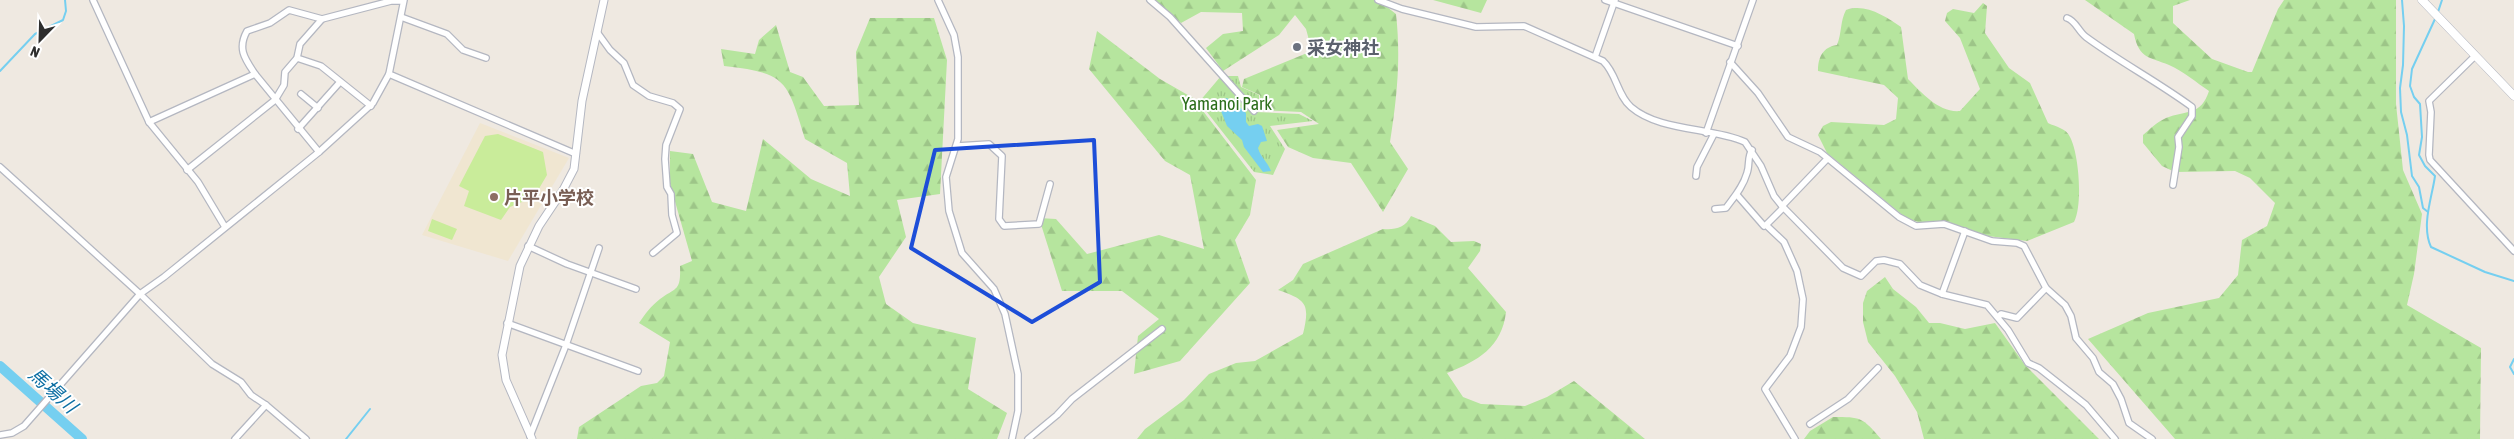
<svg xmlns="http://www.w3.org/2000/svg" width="2514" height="439" viewBox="0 0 2514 439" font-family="'Asap Condensed','Noto Sans JP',sans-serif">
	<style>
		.education { fill: #f0e6d1 }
		.forest { fill: url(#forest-firs) }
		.park { fill: url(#park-tufts) }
		.pitch { fill: #c9ec9a }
		.water { fill: #75cff0 }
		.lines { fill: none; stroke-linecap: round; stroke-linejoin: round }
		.stream { stroke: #75cff0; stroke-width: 2 }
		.river { stroke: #75cff0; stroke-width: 10 }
		.minor-casing { stroke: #b4b7c1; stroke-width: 8 }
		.tertiary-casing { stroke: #b4b7c1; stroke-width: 9 }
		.secondary-casing { stroke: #b4b7c1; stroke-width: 9 }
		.minor { stroke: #fff; stroke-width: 5.5 }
		.tertiary { stroke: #fff; stroke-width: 7 }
		.secondary { stroke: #fff; stroke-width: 8 }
		.marked { fill: none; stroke: #1d4ed8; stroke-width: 4; stroke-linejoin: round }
		.worship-dot { fill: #6b7280; stroke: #fff; stroke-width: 2 }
		.education-dot { fill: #8d6e63; stroke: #fff; stroke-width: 2 }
		.labels { text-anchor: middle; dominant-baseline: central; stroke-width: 4; stroke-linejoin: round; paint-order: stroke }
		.worship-label { font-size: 18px; font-weight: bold; fill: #5b616d; stroke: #fff; text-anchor: start }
		.park-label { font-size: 18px; fill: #2c6e1b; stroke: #fff }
		.education-label { font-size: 18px; font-weight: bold; fill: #785e54; stroke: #fff; text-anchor: start }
		.water-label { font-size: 19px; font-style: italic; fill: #0d6fa3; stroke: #fff }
	</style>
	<defs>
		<pattern id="forest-firs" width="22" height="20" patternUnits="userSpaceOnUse" patternTransform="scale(1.25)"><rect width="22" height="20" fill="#b6e59e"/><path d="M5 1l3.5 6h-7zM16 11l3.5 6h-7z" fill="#9dc588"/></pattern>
		<pattern id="park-tufts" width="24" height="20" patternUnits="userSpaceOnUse" patternTransform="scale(1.25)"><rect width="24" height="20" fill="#b6e59e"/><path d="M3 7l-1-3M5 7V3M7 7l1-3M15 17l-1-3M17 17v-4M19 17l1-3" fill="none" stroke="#9dc588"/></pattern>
	</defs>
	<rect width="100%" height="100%" fill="#efe9e1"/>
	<!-- education -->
	<polygon class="education" points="480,123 569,158 508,261 422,235"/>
	<!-- forest -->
	<g class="forest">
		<path d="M1154,0H1378L1396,14C1401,59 1397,97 1390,142L1408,169L1383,212L1351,163L1313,158L1288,147L1277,130L1319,124L1301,112L1257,110L1251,103H1260V95L1242,87L1244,79L1312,51L1306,29L1295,15L1279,35L1223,71L1206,48L1223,34L1243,31L1242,13L1201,12L1181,23Z"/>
		<polygon points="1433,0 1487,0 1481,13"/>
		<path d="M2085,0H2190L2173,6V23L2212,59L2248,72H2252L2278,9L2284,0H2396V104L2403,170L2422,214L2414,274L2407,305L2481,348L2480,439H2175L2088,339L2148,313L2219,298L2238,275L2242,240L2267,226L2275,203L2250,178L2235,171L2175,172L2162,166L2143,143V135C2150,129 2157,122 2166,118C2186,110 2201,116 2209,91C2197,83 2183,71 2169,65C2150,57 2139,59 2134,34Z"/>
		<path d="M1983,3L1987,6L1985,33L2009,68L2030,83L2048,123C2056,127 2066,128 2070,137C2079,154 2083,205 2074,222L2027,241L1988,236L1943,222H1918L1906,218L1827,153L1818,135L1823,126L1831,122L1884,125L1896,119L1898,98L1884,85L1818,71C1818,57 1823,47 1837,45C1842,33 1840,21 1846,10C1866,3 1886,17 1901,27L1908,79C1922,93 1939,113 1960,111L1980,89L1960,38L1945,21L1947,13L1953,9L1974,13Z"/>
		<path d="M870,18H934L947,60L940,194L897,200L906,237L879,277L886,304L913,323L976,338L968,389L1007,413L997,439H577L579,427L641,386L657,383L664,376L670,342L639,323C645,314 651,306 660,299C676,287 681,292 680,266L692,261L670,184V151L693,154L712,202L746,211L763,139L811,179L850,196L847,163L805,139C787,80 787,73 724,66L721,49L755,54L759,40L776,25L790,72L803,77L824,106L859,105L856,52Z"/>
		<polygon points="1097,31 1160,79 1193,98 1256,180 1250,215 1235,240 1250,283 1180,361 1134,374 1138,336 1159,319 1122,291 1062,291 1039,218 1056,219 1087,254 1159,235 1204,249 1190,175 1165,161 1089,69"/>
		<path d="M1411,216L1435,226L1451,242L1474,241L1481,244L1480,251L1468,268L1506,312C1502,347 1478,361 1447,373L1463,397L1481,404L1525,406L1547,397L1574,381L1645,439H1137L1145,429L1184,400L1209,374L1236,363L1255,361L1303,334C1310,304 1307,300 1278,290L1293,280L1303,264L1383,229C1395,230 1405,228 1411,216Z"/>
		<polygon points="1885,277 1893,289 1916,307 1929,323 1940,323 1965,329 1995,323 2025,365 2099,439 1924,439 1917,412 1895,376 1868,342 1863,322 1863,303 1867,291"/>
		<path d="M1833,417C1861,417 1862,417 1881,439H1804L1810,431Z"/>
	</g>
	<!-- park -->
	<polygon class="park" points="1221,76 1238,76 1241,87 1259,95 1259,102 1248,102 1256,112 1299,114 1313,121 1270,126 1285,149 1273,175 1254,172 1199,102"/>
	<!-- pitch -->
	<g class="pitch">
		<polygon points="498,134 543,152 547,175 534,197 510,207 501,220 464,206 469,191 459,186 485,136"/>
		<polygon points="432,219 457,229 452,240 428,231"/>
	</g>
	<!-- water -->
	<path class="water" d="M1226,98L1232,100L1246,113V122L1249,126L1258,124L1262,126L1267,141L1261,142L1258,148C1261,158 1267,161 1271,171L1263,172L1244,147L1242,140L1227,126L1219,106Z"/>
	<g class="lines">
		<!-- stream -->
		<g class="stream">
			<polyline points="2402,0 2404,26 2403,65 2400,88 2401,112 2407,135 2412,176 2419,187 2423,208 2428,212"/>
			<polyline points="2438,12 2442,0"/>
			<path d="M2435,19L2412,69L2410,86L2414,97L2420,104L2422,137L2419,155L2425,166L2435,176C2432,198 2421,225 2431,247L2485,272L2514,281"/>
			<polyline points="0,71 35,34 63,20 66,11 65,0"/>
			<polyline points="2514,359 2510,367 2514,374"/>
			<polyline points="346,439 370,409"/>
		</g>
		<!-- river -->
		<polyline class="river" points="0,366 82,439"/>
		<defs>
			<g id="minor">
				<polyline points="93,0 149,122 198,182 225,227"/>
				<polyline points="938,0 954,35 958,57 958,139 946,177 949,211 962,253 994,289 1005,314 1018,374 1018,411 1012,439"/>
				<polyline points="1150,0 1170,17 1254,111"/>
				<path d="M1378,0L1402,9L1476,27L1524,26L1603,61C1617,74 1617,95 1631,107C1660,132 1712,127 1745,142L1761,166L1774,196L1782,206L1843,268L1861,276L1876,261L1884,260L1900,264L1920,285L1942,294L1987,305L2008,330L2028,363L2039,368L2086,405L2115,439"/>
				<polyline points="1605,0 1738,46"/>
				<polyline points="401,17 447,34 463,50 486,58"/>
				<path d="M2067,18C2076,21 2078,31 2086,37C2120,62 2158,82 2192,107V116L2178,137L2179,147L2173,185"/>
				<polyline points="597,32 610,50 624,63 633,85 649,96 673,103 680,109 666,145 665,159 667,187 671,194 672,215 677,233 653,253"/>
				<polyline points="2475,56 2429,101 2431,112 2429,155 2430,160 2514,251"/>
				<polyline points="1595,57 1615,0"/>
				<polyline points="297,58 321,66 371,106"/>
				<polyline points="1730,62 1758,93 1788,137 1820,152 1899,217 1916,226 1944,224 1992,241 2017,243 2024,246 2046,288 2017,318 2001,314 1998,317"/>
				<path d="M255,74C245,59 237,49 247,31L270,23L289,10L322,19"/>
				<polyline points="389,74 576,154"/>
				<polyline points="301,94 318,108"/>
				<polyline points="149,122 255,74 319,152"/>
				<polyline points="298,129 340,82"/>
				<polyline points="1706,133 1753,0"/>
				<polyline points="957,146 989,144 1002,156 999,219 1004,226 1039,224 1050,184"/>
				<polyline points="0,167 140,294 212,364 241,382 251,395 266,405 306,439"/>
				<polyline points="187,170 275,100 284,85 285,72 297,58 300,44 322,19 391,1 403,1"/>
				<polyline points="1696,176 1697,167 1714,134"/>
				<polyline points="1737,195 1764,226"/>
				<polyline points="1782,206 1827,159"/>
				<polyline points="1783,208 1766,225 1784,242 1797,271 1803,299 1801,327 1790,356 1765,389 1795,439"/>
				<path d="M1715,209L1726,208C1734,197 1743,187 1747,173C1750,165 1747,157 1752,150"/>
				<polyline points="528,246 567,264 636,289"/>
				<polyline points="2046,288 2065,305 2071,316 2076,338 2093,358 2099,372 2113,384 2121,399 2129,423 2152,439"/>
				<polyline points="1942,294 1965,231"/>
				<polyline points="507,323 638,371"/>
				<polyline points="1810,424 1848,399 1878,368"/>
				<polyline points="0,435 12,433 24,426 140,294 164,277 319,152 373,103 389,74 404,0"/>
				<polyline points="530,436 566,345 599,248"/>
				<polyline points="235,439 266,405"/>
				<polyline points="1028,439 1057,415 1072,399 1162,329"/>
			</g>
			<polyline id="tertiary" points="532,439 506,380 502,355 520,266 539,226 563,190 574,169 582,101 604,0"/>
			<polyline id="secondary" points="2422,0 2514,96"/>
		</defs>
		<!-- minor casing -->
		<use href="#minor" class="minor-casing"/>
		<!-- tertiary casing -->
		<use href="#tertiary" class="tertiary-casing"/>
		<!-- secondary casing -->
		<use href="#secondary" class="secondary-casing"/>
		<!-- minor -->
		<use href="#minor" class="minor"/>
		<!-- tertiary -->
		<use href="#tertiary" class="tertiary"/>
		<!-- secondary -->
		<use href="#secondary" class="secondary"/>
	</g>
	<!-- marked area -->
	<path class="marked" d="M1094,140L1100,282L1032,322L911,248L935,150Z"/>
	<!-- markers -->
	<circle class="worship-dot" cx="1297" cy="47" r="5"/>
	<circle class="education-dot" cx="494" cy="197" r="5"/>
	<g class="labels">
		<!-- worship labels -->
		<g class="worship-label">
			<text x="1307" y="47">采女神社</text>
		</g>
		<!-- park labels -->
		<g class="park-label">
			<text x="1227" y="103">Yamanoi Park</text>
		</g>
		<!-- education labels -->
		<g class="education-label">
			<text x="504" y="197">片平小学校</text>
		</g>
		<!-- water labels -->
		<g class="water-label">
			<text transform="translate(53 390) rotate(42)">馬場川</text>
		</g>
	</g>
	<!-- north arrow -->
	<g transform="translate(40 40) rotate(203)" stroke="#ffffff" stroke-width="4" paint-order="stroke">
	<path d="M0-4L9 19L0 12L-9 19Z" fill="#2e2e2e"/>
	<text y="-8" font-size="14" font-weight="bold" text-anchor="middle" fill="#2e2e2e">N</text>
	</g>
</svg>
